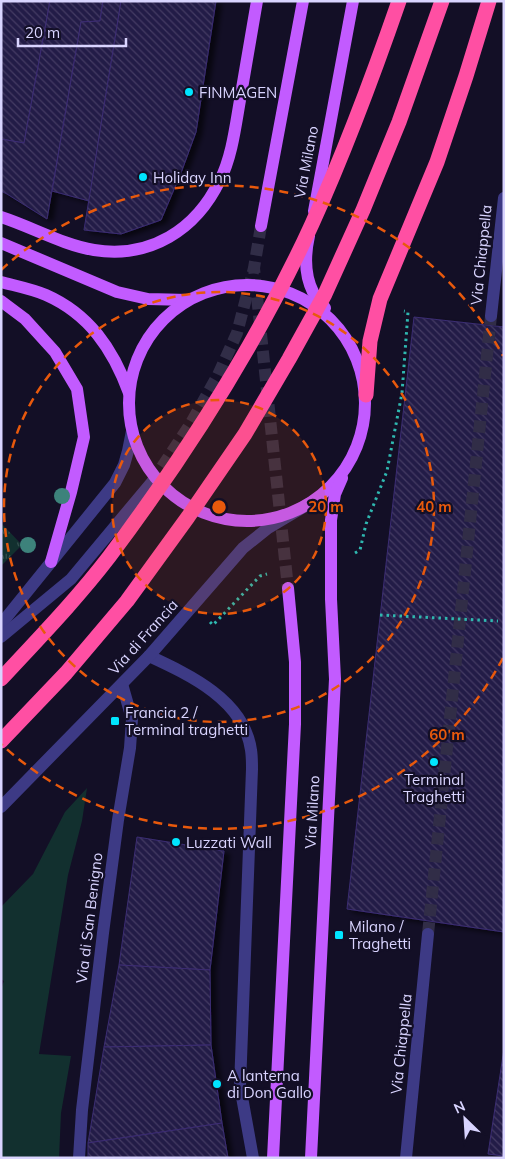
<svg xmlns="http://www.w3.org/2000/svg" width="505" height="1159" viewBox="0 0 505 1159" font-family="Mulish,sans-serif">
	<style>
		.grass { fill: #12302f }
		.park { fill: url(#park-tufts) }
		.building { fill: url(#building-back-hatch); stroke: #3b2d73; filter: url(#shadow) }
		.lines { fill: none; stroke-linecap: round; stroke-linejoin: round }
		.minor-tunnel { stroke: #312d47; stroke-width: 12; stroke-dasharray: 12 6; stroke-linecap: butt }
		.major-tunnel { stroke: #312d47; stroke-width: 12; stroke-dasharray: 12 6; stroke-linecap: butt }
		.path { stroke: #2fb8b0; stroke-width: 3; stroke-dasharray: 2.5 4; stroke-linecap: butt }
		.minor { stroke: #3d3a85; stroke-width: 12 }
		.major { stroke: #c25bff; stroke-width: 12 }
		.highway { stroke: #ff4fa3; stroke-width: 15 }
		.highway-bridge { stroke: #ff4fa3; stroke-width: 15 }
		.tree { fill: #3d827b }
		.ring { fill: none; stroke: #e8590c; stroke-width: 2.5; stroke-dasharray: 9 6 }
		.poi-dot { fill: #00e5ff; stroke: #130f26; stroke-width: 2 }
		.labels { text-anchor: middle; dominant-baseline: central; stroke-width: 4.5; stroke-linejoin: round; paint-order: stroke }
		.poi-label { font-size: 15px; fill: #d9d4ff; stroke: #130f26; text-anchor: start }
		.street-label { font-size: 15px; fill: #d9d4ff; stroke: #130f26 }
		.centre { fill: #e8590c; stroke: #130f26; stroke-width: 2.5 }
		.ring-label { font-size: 15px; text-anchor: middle; font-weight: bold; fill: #e8590c; stroke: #130f26; stroke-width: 4.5; stroke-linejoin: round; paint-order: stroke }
	</style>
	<defs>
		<pattern id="park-tufts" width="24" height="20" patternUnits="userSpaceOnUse" patternTransform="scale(1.25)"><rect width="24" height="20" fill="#12302f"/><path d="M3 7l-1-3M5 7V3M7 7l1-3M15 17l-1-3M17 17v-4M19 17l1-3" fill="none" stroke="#344d4e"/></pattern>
		<pattern id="building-back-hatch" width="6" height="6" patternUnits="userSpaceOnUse" patternTransform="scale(1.25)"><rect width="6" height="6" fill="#241b47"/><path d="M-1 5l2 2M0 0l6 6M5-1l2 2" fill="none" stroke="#433b63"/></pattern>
		<filter id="shadow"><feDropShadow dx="5.5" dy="3" stdDeviation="2.5" flood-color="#0009"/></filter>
	</defs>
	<rect width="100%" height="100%" fill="#130f26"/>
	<!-- grass -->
	<polygon class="grass" points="87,788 82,821 68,875 39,1054 71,1056 61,1113 59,1158 1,1158 1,989 4,981 1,979 1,907 33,874 65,812"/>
	<!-- park -->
	<polygon class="park" points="1,523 22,545 1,566"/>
	<!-- building -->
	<g class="building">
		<polygon points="1,1 50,1 24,143 1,139"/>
		<polygon points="50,1 103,1 100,21 81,22 47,219 7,194 1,191 1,139 24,143"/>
		<polygon points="103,1 121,1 89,201 52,191 81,22 100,21"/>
		<polygon points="121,1 216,1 196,132 181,173 161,220 121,234 84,230"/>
		<polygon points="414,317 504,327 504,932 347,909"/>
		<polygon points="137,837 224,851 210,970 119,965"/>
		<polygon points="119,965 210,970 211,1045 104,1047"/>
		<polygon points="211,1045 222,1123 88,1143 104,1047"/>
		<polygon points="504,1049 504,1156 488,1154"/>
		<polygon points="222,1123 228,1158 88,1158 88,1143"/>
	</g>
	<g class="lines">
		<!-- minor-tunnel -->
		<g class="minor-tunnel">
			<polyline points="152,482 191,423 218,375 237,333 254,268"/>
			<polyline points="428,934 491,316"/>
		</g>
		<!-- major-tunnel -->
		<polyline class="major-tunnel" points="261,226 254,268 288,588"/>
		<!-- path -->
		<g class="path">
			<polyline points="355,553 360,550 366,524 387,471 402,393 408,312 404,311"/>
			<polyline points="380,615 498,621"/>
			<polyline points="210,622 213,625 260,576 267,574"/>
		</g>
		<!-- minor -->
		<g class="minor">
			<polyline points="491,316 504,198"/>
			<polyline points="1,624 115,483 124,465 128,451 132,431"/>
			<polyline points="1,637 71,579 152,482"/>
			<path d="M149,656C190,675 244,700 251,750C252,756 252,763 252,769L240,1086L253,1158"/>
			<polyline points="1,807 149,656 243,548 268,528 317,499"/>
			<polyline points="79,1158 82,1110 103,933 118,820 130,748 132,719 122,684"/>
			<polyline points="406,1158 428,934"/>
		</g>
		<!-- major -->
		<g class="major">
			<polyline points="314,211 353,1"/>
			<path d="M1,217C32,227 63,245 94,250C150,259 196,230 220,180C231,159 235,130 239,106C245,71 251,36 257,1"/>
			<polyline points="261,226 303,1"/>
			<path d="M309,236C305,254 304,274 313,292C316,297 321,303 325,308"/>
			<polyline points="1,243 117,292 148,299 188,300"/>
			<path d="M1,282C16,286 32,289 46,295C89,314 113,349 129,393"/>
			<circle cx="247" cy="403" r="118"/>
			<polyline points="1,301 25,319 55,352 77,389 84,437 71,492 51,562"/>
			<polyline points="273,1158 295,724 295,662 288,588"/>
			<polyline points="311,1158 335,679 331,599 331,520 335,494 342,478"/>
		</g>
		<!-- highway -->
		<polyline class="highway" points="366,395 370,341 380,299 437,162 466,76 489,1"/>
		<!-- highway-bridge -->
		<g class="highway-bridge">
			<path d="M1,679C38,639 76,600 109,557C187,453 258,342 312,224C345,151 373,76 399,1"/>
			<polyline points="1,741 66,673 127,601 188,517 245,434 289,359 325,294 363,210 399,122 442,1"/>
		</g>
	</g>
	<!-- trees -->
	<g class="tree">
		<circle cx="62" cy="496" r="8"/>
		<circle cx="28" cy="545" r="8"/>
	</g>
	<!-- distance rings -->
	<circle cx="219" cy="507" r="107" fill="#e8590c" fill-opacity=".12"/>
	<g class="ring">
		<circle cx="219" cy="507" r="107"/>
		<circle cx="219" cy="507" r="215"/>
		<path d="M503 658A322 322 0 0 1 1 744M1 270A322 322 0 0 1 503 356"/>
	</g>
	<!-- markers -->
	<g class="poi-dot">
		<circle cx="189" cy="92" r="5"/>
		<circle cx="143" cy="177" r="5"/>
		<rect x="110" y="716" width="10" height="10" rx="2.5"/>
		<circle cx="434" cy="762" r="5"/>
		<circle cx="176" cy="842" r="5"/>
		<rect x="334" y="930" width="10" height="10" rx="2.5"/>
		<circle cx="217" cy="1084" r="5"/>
	</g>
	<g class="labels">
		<!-- poi labels -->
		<g class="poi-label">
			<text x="199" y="92">FINMAGEN</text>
			<text x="153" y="177">Holiday Inn</text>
			<text x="125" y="712">Francia 2 /<tspan x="125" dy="17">Terminal traghetti</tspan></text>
			<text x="434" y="779" text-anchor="middle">Terminal<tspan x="434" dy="17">Traghetti</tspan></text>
			<text x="186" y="842">Luzzati Wall</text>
			<text x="349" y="926">Milano /<tspan x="349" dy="17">Traghetti</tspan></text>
			<text x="227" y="1075">A lanterna<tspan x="227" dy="17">di Don Gallo</tspan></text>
		</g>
		<!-- street labels -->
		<g class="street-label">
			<text transform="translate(306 162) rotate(-79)">Via Milano</text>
			<text transform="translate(481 255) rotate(-84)">Via Chiappella</text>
			<text transform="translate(143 637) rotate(-48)">Via di Francia</text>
			<text transform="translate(312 812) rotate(-87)">Via Milano</text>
			<text transform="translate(89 918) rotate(-83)">Via di San Benigno</text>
			<text transform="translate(401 1044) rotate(-84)">Via Chiappella</text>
		</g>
	</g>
	<circle cx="219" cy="507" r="8" class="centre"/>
	<g class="ring-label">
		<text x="326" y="512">20 m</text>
		<text x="434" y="512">40 m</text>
		<text x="447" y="740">60 m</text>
	</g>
	<!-- border -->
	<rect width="505" height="1159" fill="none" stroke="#d9d4ff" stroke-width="5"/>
	<!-- north arrow -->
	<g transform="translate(465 1119) rotate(335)" stroke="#130f26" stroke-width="4" paint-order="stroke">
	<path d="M0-4L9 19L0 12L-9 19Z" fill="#d9d4ff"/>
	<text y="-8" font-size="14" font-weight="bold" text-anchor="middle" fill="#d9d4ff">N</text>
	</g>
	<!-- scale -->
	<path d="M18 38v8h108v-8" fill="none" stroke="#d9d4ff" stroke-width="2.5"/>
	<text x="25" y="38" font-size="15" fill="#d9d4ff" stroke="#130f26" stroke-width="4" paint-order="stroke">20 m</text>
</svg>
